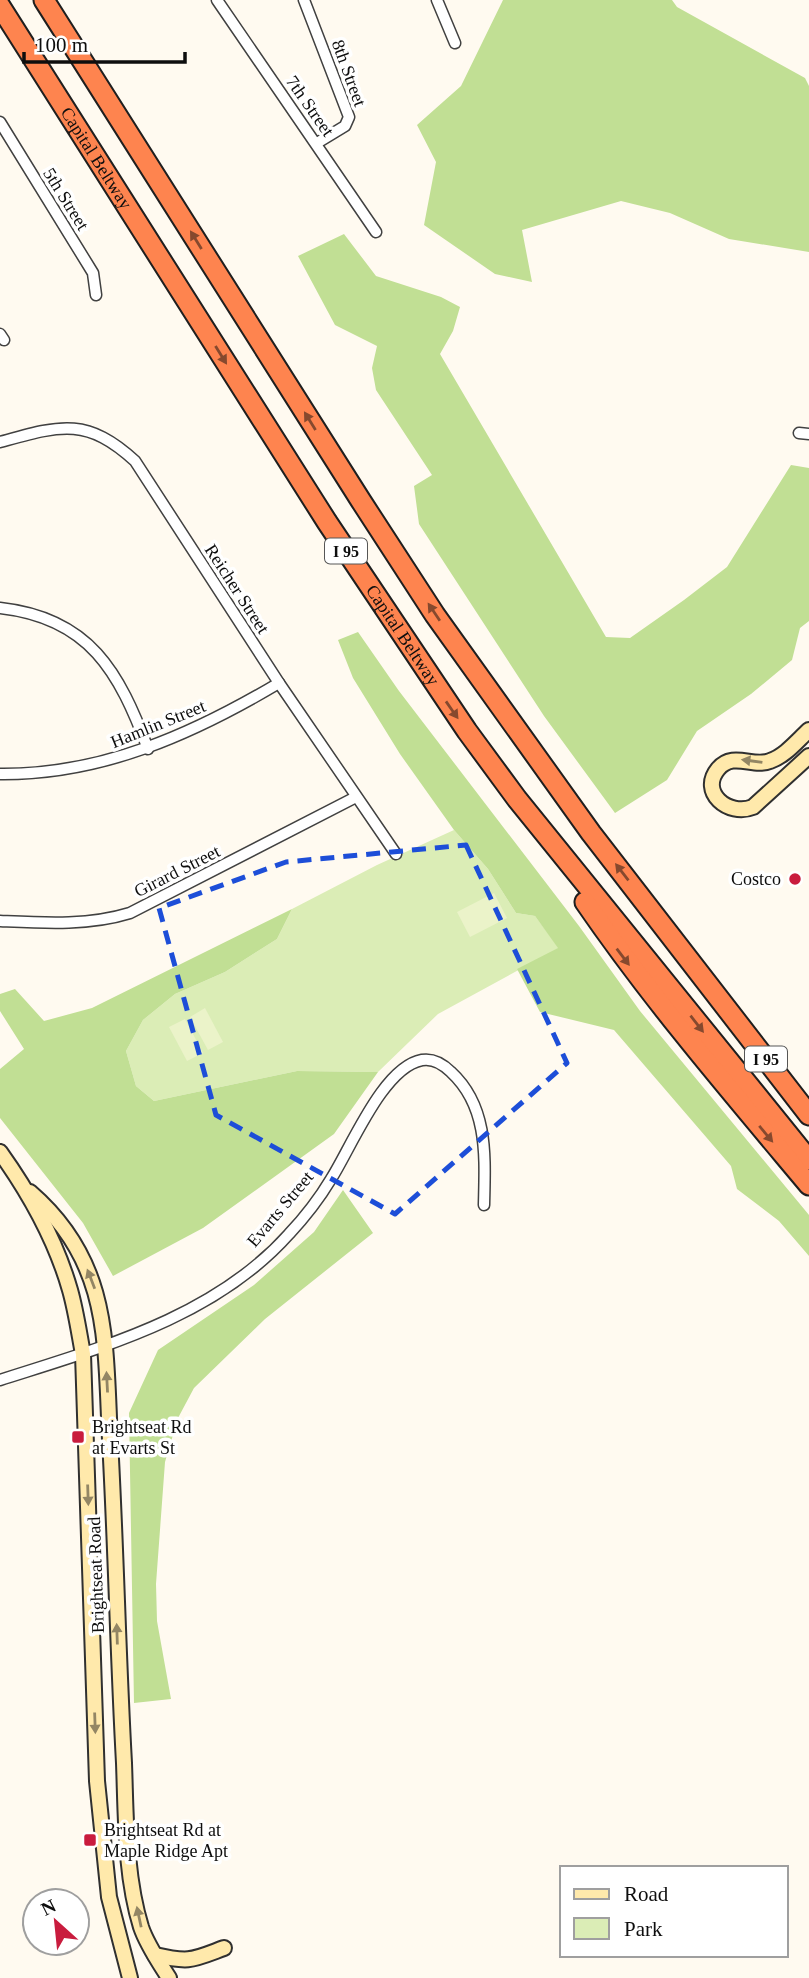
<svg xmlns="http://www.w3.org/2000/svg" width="809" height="1978" viewBox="0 0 809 1978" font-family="'Times New Roman',serif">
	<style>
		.green { fill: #dbedb6 }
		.forest { fill: #c1df94 }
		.pitch { fill: #ebf3c9 }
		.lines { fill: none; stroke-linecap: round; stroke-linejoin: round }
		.street-casing { stroke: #414141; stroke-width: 13 }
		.secondary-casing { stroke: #303030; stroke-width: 18 }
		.highway-casing { stroke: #1f1f1f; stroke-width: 23 }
		.street { stroke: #fff; stroke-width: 10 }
		.secondary { stroke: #ffe9ab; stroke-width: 14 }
		.highway { stroke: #fe844f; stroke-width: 19 }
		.oneway { fill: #86492e }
		.oneway2 { fill: #938664 }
		.marked { fill: none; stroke: #1d4ed8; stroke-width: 5; stroke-dasharray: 14 9; stroke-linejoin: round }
		.poi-dot { fill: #c91c3e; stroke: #fff; stroke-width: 2.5 }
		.labels { text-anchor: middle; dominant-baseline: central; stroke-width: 7; stroke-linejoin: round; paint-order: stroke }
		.shield { fill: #fff; stroke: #565656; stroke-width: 2 }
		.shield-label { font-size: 16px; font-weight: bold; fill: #0e0e0e }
		.street-label { font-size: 18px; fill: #0e0e0e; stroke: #fff }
		.poi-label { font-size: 18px; fill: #0e0e0e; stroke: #fff; text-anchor: start }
	</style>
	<rect width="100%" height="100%" fill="#fffaf0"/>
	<!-- green -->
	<polygon class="green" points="454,830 488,869 516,913 535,916 559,948 438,1014 378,1072 297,1071 154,1101 136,1086 126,1051 143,1020 175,994 225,972 277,939 292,909 377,865"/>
	<!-- forest -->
	<g class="forest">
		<polygon points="503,0 672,0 677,7 805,78 809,86 809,252 729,239 670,213 621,201 522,230 532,282 495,274 424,225 436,162 417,125 461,86"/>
		<polygon points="344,234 376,276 441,297 460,307 453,331 440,354 606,637 630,638 684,600 727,567 791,465 809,468 809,621 800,628 792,660 751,694 697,731 667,780 615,813 544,716 419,524 414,486 432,475 376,390 372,368 377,346 335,325 298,256"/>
		<polygon points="358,632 399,691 579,926 640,1011 809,1215 809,1256 779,1221 737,1189 731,1166 614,1030 540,1012 517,969 558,948 535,916 516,913 488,869 454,830 400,754 353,678 338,640"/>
		<polygon points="292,909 277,939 225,972 175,994 143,1020 126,1051 136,1086 154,1101 297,1071 378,1072 334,1134 203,1228 113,1276 83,1223 0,1118 0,1069 24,1049 0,1011 0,994 15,989 44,1021 92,1008"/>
		<polygon points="343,1190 373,1233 265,1319 194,1388 178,1418 165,1462 156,1584 157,1621 171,1699 134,1703 129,1413 158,1350 254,1285 314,1232"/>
	</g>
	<!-- pitch -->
	<g class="pitch">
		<polygon points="494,893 507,918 470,937 457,912"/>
		<polygon points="205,1008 223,1042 208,1050 190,1017"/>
		<polygon points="185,1019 203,1053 187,1061 169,1027"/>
	</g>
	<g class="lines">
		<defs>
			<g id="street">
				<polyline points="217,0 376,232"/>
				<polyline points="304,0 349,117 345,126 317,143"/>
				<polyline points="437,0 455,43"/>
				<polyline points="0,122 93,273 96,295"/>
				<polyline points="0,334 4,340"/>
				<polyline points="799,433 809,434"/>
				<path d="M0,442C59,426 86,416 135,461L279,683L396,854"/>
				<path d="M0,608C90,618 119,672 148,749"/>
				<path d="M0,774C102,775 193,734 279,683"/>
				<path d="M0,921C43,923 88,926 130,913L356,797"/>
				<path d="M0,1380C103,1347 215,1317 289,1234C305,1217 319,1199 331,1179C351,1148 383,1067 422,1060C434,1058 443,1064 451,1072C489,1107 485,1158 484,1205"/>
			</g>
			<g id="secondary">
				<path d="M809,730C797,741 785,756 770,761C753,768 733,751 718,769C699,792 728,817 753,807L809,756"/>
				<path d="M0,1152C30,1194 56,1241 70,1290C76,1311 79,1333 83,1354L97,1781L109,1897L130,1978"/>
				<path d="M30,1192C111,1262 105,1342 110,1440C116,1548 118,1655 124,1763C126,1817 125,1875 141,1927C147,1945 159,1962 169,1978"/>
				<path d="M155,1955C190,1963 192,1960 224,1948"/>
			</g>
			<g id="highway">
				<polyline points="44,0 361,501 435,615 591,833 809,1115"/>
				<path id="s1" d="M0,6L327,522L467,731L517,799L809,1160"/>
				<path d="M585,902C653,1001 732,1093 809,1185"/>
			</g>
		</defs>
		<!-- street casing -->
		<use href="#street" class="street-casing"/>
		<!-- secondary casing -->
		<use href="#secondary" class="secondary-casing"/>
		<!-- highway casing -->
		<use href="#highway" class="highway-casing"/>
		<!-- street -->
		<use href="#street" class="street"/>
		<!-- secondary -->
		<use href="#secondary" class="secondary"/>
		<!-- highway -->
		<use href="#highway" class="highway"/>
	</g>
	<!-- one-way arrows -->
	<defs><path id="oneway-solid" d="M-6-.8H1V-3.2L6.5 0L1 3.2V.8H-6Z" transform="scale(1.75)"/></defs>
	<g class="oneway">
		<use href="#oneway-solid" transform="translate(196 240) rotate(-122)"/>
		<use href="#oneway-solid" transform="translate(221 355) rotate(58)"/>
		<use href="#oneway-solid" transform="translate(310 421) rotate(-122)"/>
		<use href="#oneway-solid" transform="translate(434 612) rotate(-124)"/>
		<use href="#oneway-solid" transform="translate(452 710) rotate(55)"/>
		<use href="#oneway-solid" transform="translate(622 872) rotate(-128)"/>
		<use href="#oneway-solid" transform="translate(623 957) rotate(53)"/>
		<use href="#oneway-solid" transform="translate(697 1024) rotate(52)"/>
		<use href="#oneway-solid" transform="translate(766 1134) rotate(50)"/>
	</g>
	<g class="oneway2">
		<use href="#oneway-solid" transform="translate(752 761) rotate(-172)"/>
		<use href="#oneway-solid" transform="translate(91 1279) rotate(-111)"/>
		<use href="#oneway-solid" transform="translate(107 1382) rotate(-93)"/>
		<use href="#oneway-solid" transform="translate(88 1495) rotate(88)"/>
		<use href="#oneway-solid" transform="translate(117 1634) rotate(-92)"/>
		<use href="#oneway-solid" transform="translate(95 1723) rotate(88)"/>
		<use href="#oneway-solid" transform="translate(139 1917) rotate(-102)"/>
	</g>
	<!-- marked area -->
	<path class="marked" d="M466,845L567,1063L395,1214L216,1115L159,908L286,862Z"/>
	<!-- markers -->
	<g class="poi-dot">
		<circle cx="795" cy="879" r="7"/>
		<rect x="71" y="1430" width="14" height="14" rx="3.5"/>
		<rect x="83" y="1833" width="14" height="14" rx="3.5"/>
	</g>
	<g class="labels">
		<!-- shield labels -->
		<g class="shield">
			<rect x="325" y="538.5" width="42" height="25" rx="5"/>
			<rect x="745" y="1046.5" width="42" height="25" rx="5"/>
		</g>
		<g class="shield-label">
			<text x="346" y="551">I 95</text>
			<text x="766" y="1059">I 95</text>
		</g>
		<!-- street labels -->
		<g class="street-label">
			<text transform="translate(349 73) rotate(70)">8th Street</text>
			<text transform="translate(310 106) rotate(55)">7th Street</text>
			<text stroke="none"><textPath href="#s1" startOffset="180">Capital Beltway</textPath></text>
			<text transform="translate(66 199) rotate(58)">5th Street</text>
			<text transform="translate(237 589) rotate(57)">Reicher Street</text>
			<text stroke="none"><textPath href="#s1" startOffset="747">Capital Beltway</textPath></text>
			<text transform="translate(158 724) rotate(-22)">Hamlin Street</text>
			<text transform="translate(177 871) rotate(-27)">Girard Street</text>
			<text transform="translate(280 1209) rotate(-50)">Evarts Street</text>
			<text transform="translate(96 1575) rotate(-92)">Brightseat Road</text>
		</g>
		<!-- poi labels -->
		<g class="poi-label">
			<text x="781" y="879" text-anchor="end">Costco</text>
			<text x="92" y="1427">Brightseat Rd<tspan x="92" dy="21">at Evarts St</tspan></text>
			<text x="104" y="1830">Brightseat Rd at<tspan x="104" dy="21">Maple Ridge Apt</tspan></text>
		</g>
	</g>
	<!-- legend -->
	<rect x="560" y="1866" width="228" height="91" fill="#ffffff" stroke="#9f9f9f" stroke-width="2"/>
	<rect x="574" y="1889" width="35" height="10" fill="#ffe9ab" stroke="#9f9f9f" stroke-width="2"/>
	<text x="624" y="1901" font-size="21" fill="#0e0e0e">Road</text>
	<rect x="574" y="1918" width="35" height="21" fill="#dbedb6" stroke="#9f9f9f" stroke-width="2"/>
	<text x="624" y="1936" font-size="21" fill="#0e0e0e">Park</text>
	<!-- north arrow -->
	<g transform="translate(56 1922) rotate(333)"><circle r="33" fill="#ffffff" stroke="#9f9f9f" stroke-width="2"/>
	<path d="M0-5L12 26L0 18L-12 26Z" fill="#c91c3e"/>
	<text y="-10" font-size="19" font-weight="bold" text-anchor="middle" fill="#0e0e0e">N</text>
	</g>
	<!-- scale -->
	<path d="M24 52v10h161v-10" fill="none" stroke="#0e0e0e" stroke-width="3.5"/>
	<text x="35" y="52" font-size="21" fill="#0e0e0e" stroke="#ffffff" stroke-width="5" paint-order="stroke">100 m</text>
</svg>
